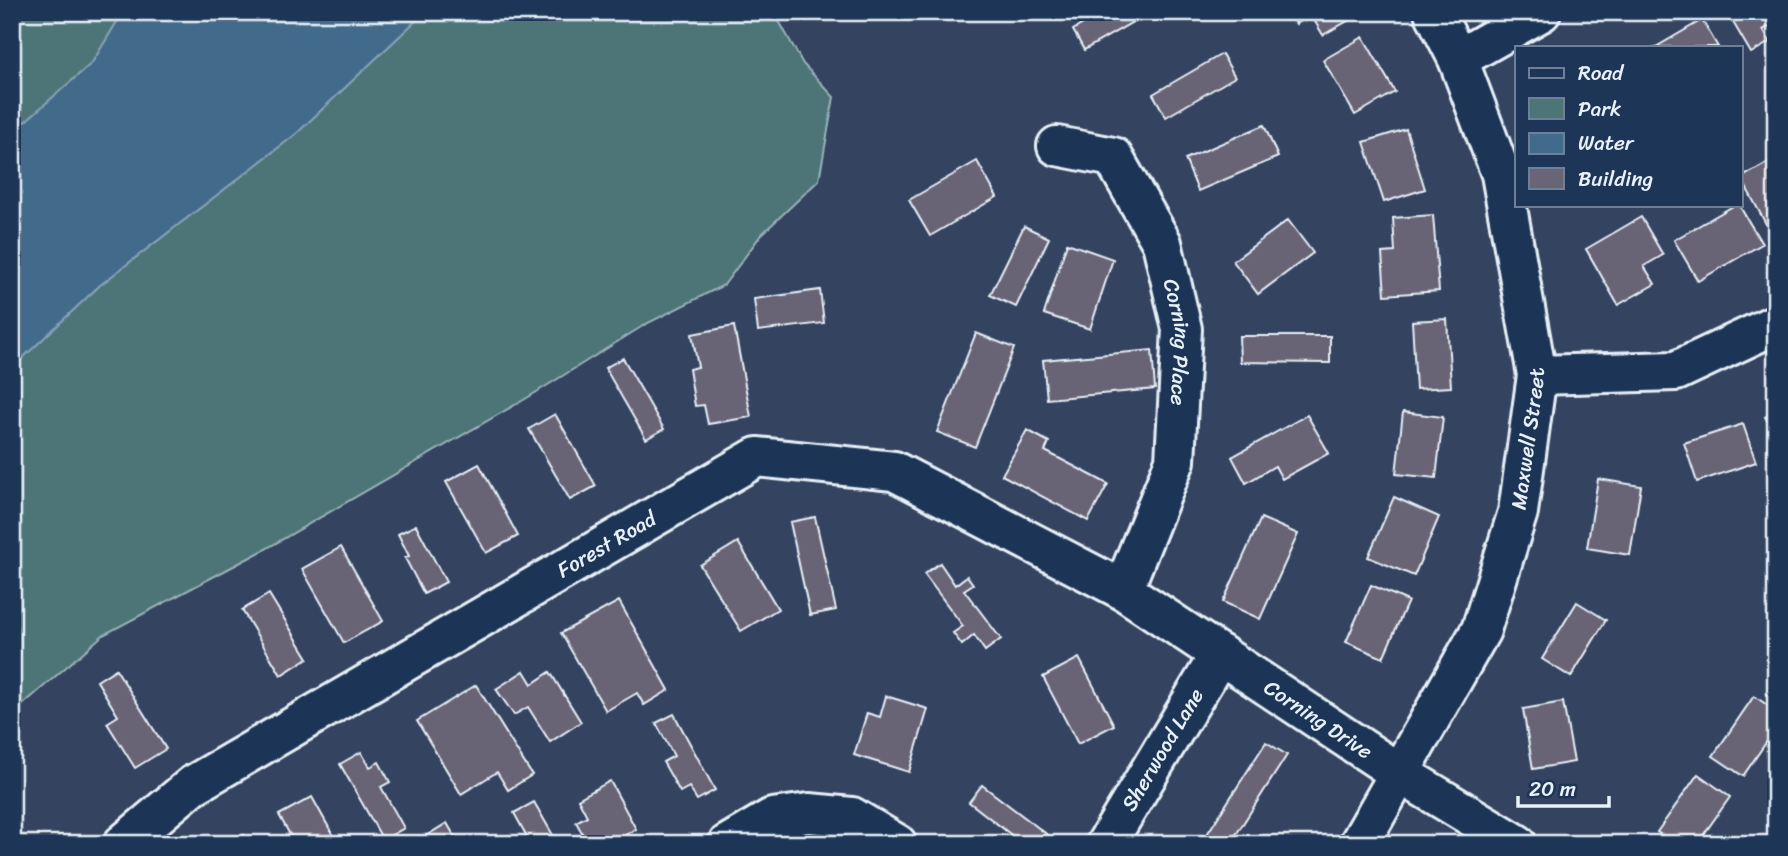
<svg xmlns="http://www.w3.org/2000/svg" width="1788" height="856" viewBox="0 0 1788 856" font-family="Sriracha,sans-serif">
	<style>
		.green { fill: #4d7578; stroke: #9ab3b8; stroke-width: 2 }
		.water { fill: #426a8a; stroke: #84a0b6; stroke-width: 2 }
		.building { fill: #696476; stroke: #e8f1f8; stroke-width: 2 }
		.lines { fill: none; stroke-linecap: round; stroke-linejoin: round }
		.minor-casing { stroke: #e8f1f8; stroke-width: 44 }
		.minor { stroke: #1d3557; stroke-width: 38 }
		.labels { text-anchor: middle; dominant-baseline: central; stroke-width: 7; stroke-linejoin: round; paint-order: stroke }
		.street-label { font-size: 21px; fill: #e8f1f8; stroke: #1d3557 }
	</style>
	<rect width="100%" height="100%" fill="#344360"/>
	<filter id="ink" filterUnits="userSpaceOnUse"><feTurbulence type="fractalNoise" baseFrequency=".0143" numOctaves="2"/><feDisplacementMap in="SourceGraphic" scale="14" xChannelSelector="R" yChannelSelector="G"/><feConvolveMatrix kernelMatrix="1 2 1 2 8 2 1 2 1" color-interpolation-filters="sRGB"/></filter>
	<g filter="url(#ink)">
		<!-- green -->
		<g class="green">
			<polygon points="12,12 123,12 92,63 12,133"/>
			<polygon points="425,12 774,12 803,64 834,97 819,180 761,235 724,285 646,324 527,398 262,551 103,635 12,714 12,368 100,285 296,134"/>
		</g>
		<!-- water -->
		<polygon class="water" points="123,12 425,12 296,134 100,285 12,368 12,133 92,63"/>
		<!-- building -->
		<g class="building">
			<polygon points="1103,12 1150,12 1084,50 1073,30"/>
			<polygon points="1289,12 1348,12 1351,19 1323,35 1311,15 1296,24"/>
			<polygon points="1727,12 1776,12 1776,23 1763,30 1770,42 1751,53"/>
			<polygon points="1702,20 1718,47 1656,47"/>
			<polygon points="1363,37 1395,92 1355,115 1323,60"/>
			<polygon points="1222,54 1235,77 1166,117 1153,94"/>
			<polygon points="1264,125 1278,157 1198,191 1185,159"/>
			<polygon points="1406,129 1425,189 1384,202 1364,142"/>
			<polygon points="1776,158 1776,233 1772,235 1741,178"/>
			<polygon points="977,161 997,197 930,236 909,200"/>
			<polygon points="1735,205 1739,205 1762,244 1698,281 1674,240"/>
			<polygon points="1433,215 1439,291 1385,295 1382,253 1395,252 1393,218"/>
			<polygon points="1641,217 1663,255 1644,266 1655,284 1618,305 1586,249"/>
			<polygon points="1288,220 1313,253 1258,294 1233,261"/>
			<polygon points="1024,226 1049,238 1016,307 990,295"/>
			<polygon points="1067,243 1113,259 1090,329 1044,314"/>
			<polygon points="820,290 824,323 758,331 754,299"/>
			<polygon points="1447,319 1451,387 1416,389 1412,321"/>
			<polygon points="734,326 751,417 708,424 704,405 695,406 689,369 698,367 692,334"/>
			<polygon points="976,333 1014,348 975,447 937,432"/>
			<polygon points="1239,336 1330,336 1330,363 1240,362"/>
			<polygon points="1152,350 1155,389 1047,399 1043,360"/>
			<polygon points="623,358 664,429 646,439 605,368"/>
			<polygon points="1776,411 1776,436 1765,417"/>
			<polygon points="1403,412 1443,417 1436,478 1396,474"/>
			<polygon points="555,414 596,486 570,500 529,429"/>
			<polygon points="1307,415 1329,453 1282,479 1275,466 1246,483 1232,457"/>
			<polygon points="1743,424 1756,462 1697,482 1684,443"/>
			<polygon points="1027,430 1049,442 1045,451 1108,484 1088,521 1002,475"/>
			<polygon points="479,464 518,536 486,553 446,482"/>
			<polygon points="1598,479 1641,486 1630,555 1587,548"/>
			<polygon points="1394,497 1439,517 1414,576 1368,557"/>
			<polygon points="815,517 836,610 810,615 790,522"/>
			<polygon points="1261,518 1298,534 1260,619 1223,602"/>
			<polygon points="416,525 446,582 424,594 405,558 409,556 398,534"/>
			<polygon points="738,542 778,609 741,631 700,565"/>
			<polygon points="341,547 383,621 344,643 302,569"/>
			<polygon points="940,563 955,585 967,576 973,584 964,590 1001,639 985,651 974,635 962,645 953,633 963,626 924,574"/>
			<polygon points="1371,585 1408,601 1383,658 1346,642"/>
			<polygon points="269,594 308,658 281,675 242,610"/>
			<polygon points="619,601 669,690 644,705 637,693 606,711 561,633"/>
			<polygon points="1577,602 1606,620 1571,677 1542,659"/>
			<polygon points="1079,658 1114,725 1078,744 1043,677"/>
			<polygon points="116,669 166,749 135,768 107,723 118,716 97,681"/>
			<polygon points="524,671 532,684 550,672 581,722 550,742 528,707 514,715 496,689"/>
			<polygon points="476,685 532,775 508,790 497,772 461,794 417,721"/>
			<polygon points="886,696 928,709 909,772 854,755 867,713 880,717"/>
			<polygon points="1754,696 1776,711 1776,728 1743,776 1713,756"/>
			<polygon points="1563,702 1574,762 1533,769 1523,709"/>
			<polygon points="674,714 715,790 697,800 689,787 680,792 663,762 674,756 656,723"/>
			<polygon points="1266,742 1287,755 1230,844 1211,844 1204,839"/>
			<polygon points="361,752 370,767 379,762 390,782 381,787 404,828 383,840 340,764"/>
			<polygon points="1698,774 1730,797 1697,844 1674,844 1657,832"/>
			<polygon points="610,781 636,829 609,844 588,844 576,822 587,816 578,799"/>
			<polygon points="982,785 1053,839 1050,844 1023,844 969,802"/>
			<polygon points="312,797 338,844 295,844 279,815"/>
			<polygon points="534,802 558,844 531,844 514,813"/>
			<polygon points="447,823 459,844 413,844"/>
			<polygon points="244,835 249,844 230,844"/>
		</g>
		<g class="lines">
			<defs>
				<g id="minor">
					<polyline points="1458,59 1541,12"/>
					<path id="s1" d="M1057,146L1113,157L1162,243L1182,329L1175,461L1123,590"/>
					<polyline points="1537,375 1676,371 1776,324"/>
					<path id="s2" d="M123,844L193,785L757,457L894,471L1123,590L1399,773L1517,844"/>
					<polyline points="728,844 772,818 809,813 852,817 897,844"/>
					<path id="s3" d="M1106,844L1220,654"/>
					<path id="s4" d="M1359,844L1481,630L1518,512L1537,375L1501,174L1458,59L1434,12"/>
				</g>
			</defs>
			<!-- minor casing -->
			<use href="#minor" class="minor-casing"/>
			<!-- minor -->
			<use href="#minor" class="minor"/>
		</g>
	</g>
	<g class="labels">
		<!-- street labels -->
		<g class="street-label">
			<text stroke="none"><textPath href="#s1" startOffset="257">Corning Place</textPath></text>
			<text stroke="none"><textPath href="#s4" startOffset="444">Maxwell Street</textPath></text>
			<text stroke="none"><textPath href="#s2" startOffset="570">Forest Road</textPath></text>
			<text stroke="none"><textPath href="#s2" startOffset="1374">Corning Drive</textPath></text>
			<text stroke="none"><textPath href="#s3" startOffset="110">Sherwood Lane</textPath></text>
		</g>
	</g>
	<!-- margin -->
	<rect width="1788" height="856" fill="none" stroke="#1d3557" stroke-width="42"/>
	<rect x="21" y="21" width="1746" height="814" fill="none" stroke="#e8f1f8" stroke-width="2.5" filter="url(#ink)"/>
	<!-- legend -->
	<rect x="1515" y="46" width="228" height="161" fill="#1d3557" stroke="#6e8097" stroke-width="2"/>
	<rect x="1529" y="68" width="35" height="10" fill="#1d3557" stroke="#6e8097" stroke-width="2"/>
	<text x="1578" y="80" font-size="21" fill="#e8f1f8">Road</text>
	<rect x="1529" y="98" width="35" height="21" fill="#4d7578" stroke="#6e8097" stroke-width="2"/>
	<text x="1578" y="116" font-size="21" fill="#e8f1f8">Park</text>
	<rect x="1529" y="133" width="35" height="21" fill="#426a8a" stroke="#6e8097" stroke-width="2"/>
	<text x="1578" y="150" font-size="21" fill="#e8f1f8">Water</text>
	<rect x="1529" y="168" width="35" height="21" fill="#696476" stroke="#6e8097" stroke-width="2"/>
	<text x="1578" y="186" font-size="21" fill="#e8f1f8">Building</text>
	<!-- scale -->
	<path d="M1518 796v10h91v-10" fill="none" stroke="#e8f1f8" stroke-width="3.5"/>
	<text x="1529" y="796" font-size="21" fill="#e8f1f8" stroke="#1d3557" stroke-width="5" paint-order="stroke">20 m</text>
</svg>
